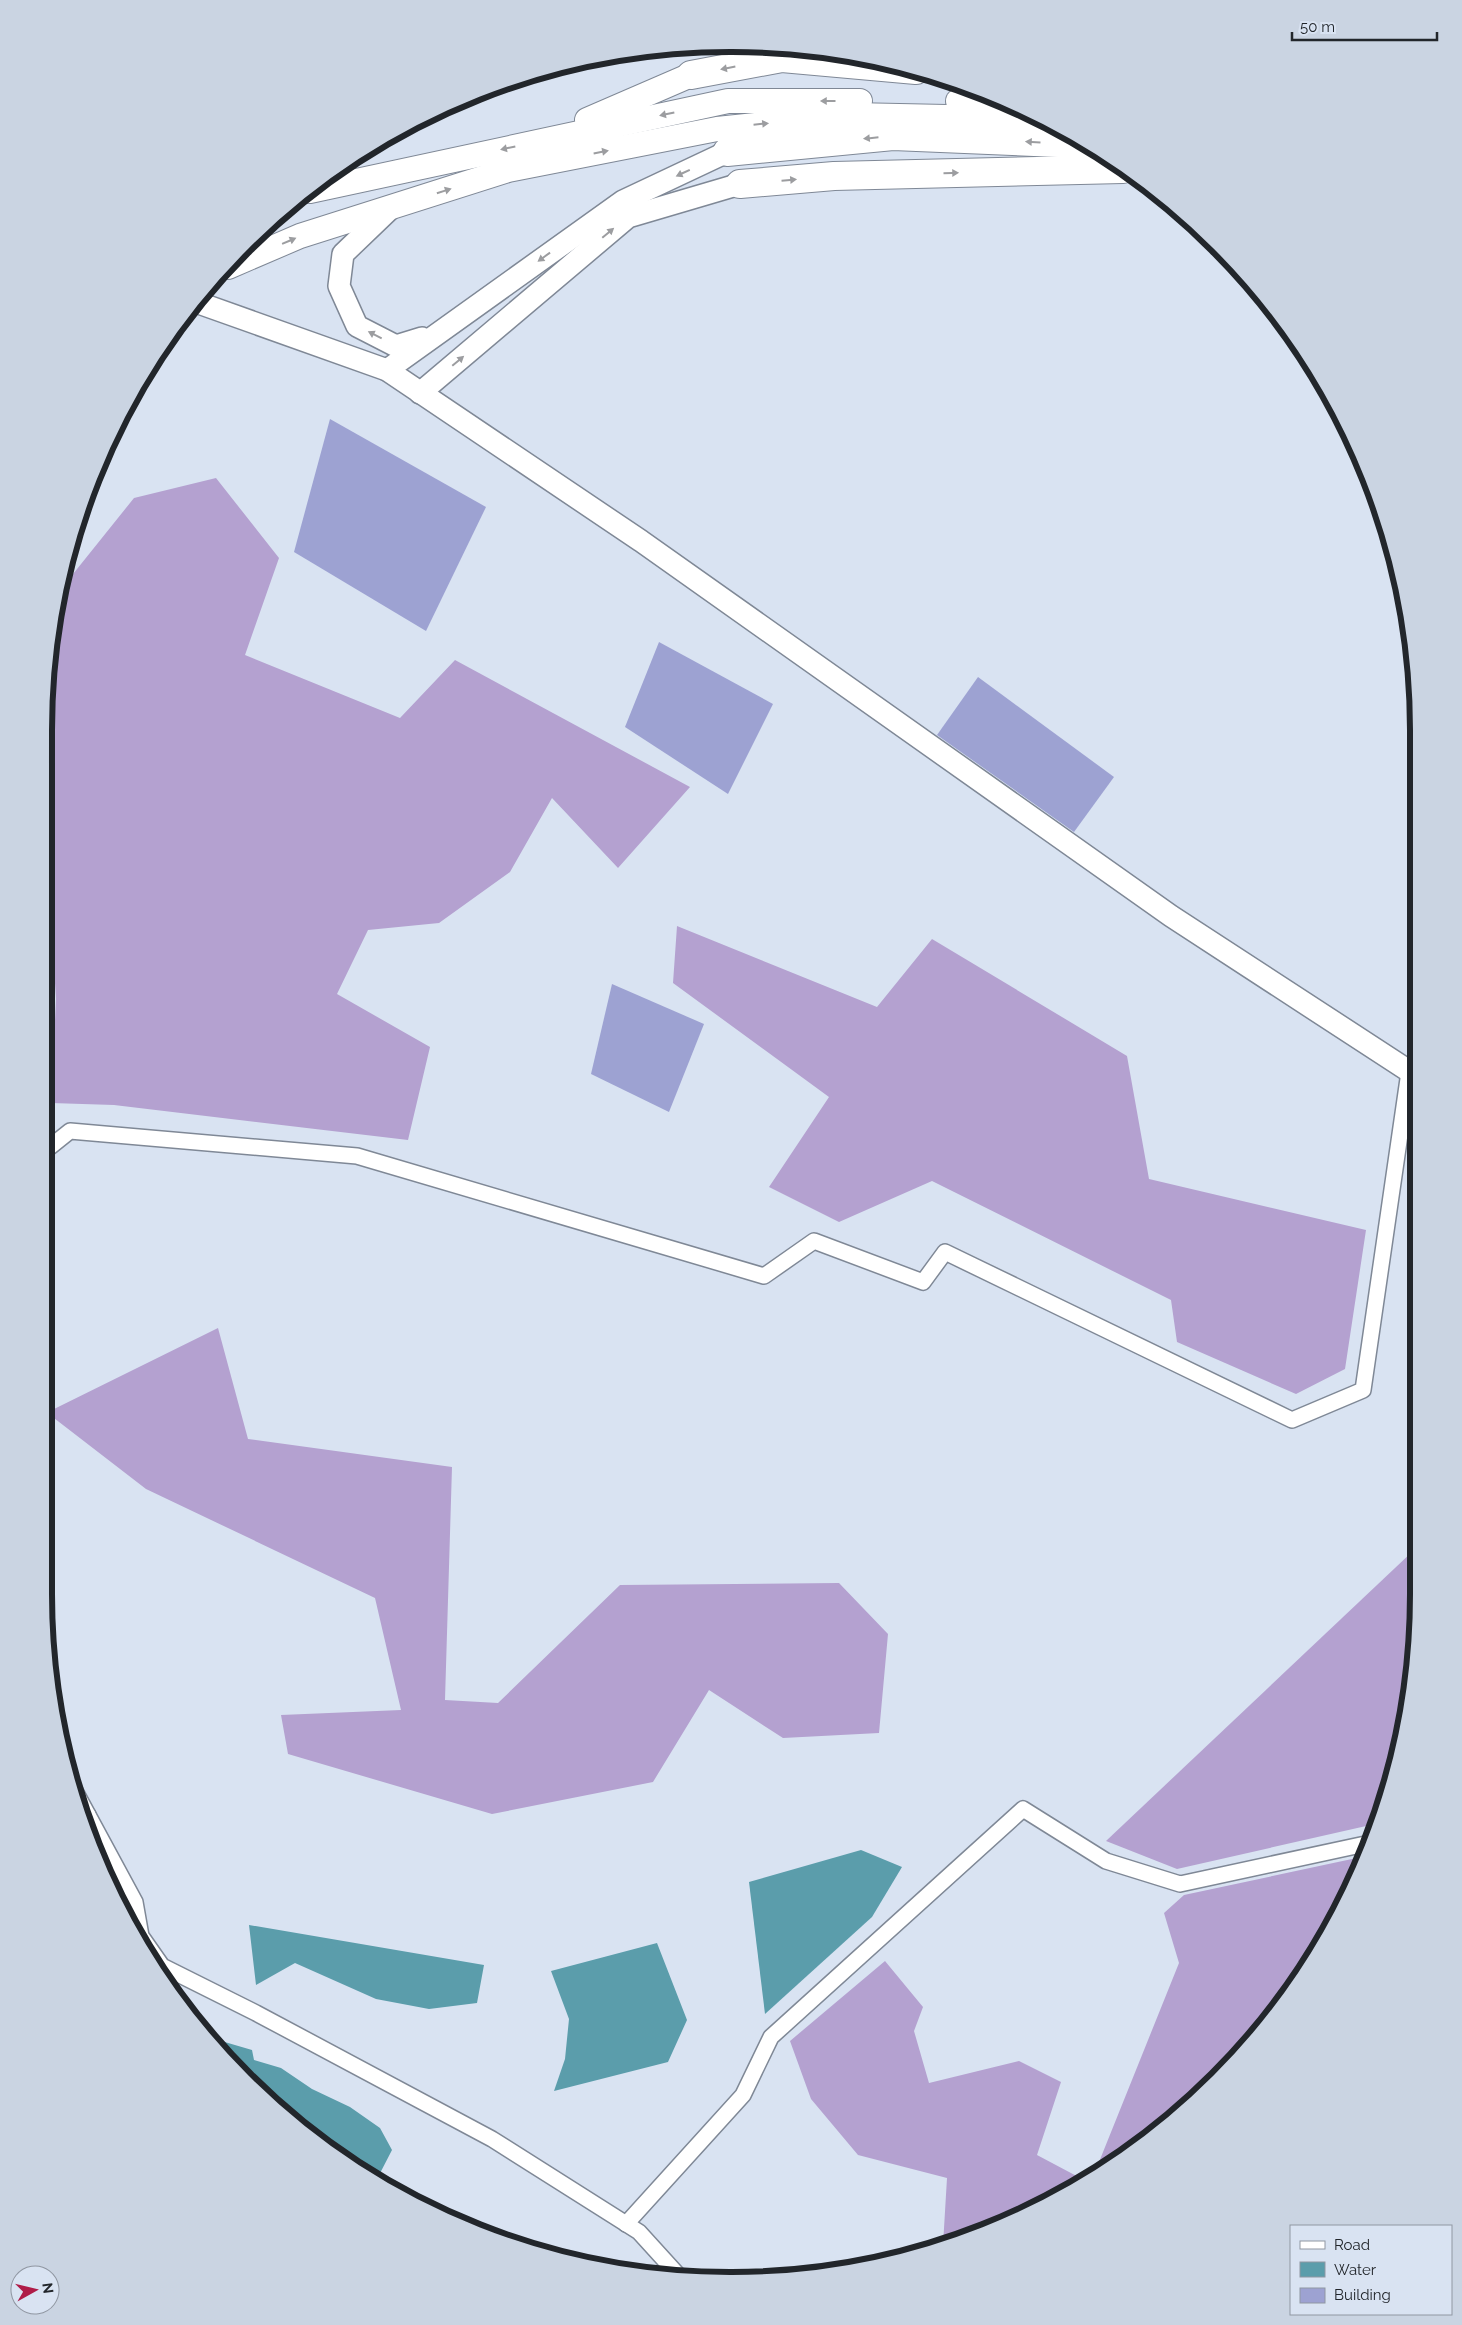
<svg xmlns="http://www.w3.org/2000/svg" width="1462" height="2325" viewBox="0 0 1462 2325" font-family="Raleway,sans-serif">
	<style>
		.forest { fill: #b4a1d0 }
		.water { fill: #5b9dab }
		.building { fill: #9da2d2 }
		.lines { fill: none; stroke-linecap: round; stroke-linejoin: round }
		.street-casing { stroke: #7f8896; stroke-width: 18 }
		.secondary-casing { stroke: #7f8896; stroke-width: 24 }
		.primary-casing { stroke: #7f8896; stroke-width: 26 }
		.highway-casing { stroke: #7f8896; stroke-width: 30 }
		.street { stroke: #fff; stroke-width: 15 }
		.secondary { stroke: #fff; stroke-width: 21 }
		.primary { stroke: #fff; stroke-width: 24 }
		.highway { stroke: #fff; stroke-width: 28 }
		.oneway { fill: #9c9da0 }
		.rim { fill: none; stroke: #22262b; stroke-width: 6 }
	</style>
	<rect width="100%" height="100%" fill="#d9e3f2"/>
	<!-- forest -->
	<g class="forest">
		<polygon points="216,478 279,558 245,655 400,718 455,660 690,787 618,868 552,798 510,872 439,923 368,930 337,994 430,1047 408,1140 114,1105 51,1103 56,999 50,904 50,642 65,584 134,498"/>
		<polygon points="677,926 877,1007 932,939 1127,1056 1149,1179 1366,1230 1345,1369 1296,1394 1177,1342 1171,1300 932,1181 839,1222 769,1187 829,1097 673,983"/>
		<polygon points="218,1328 248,1439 452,1467 445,1700 498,1703 620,1585 839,1583 888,1634 879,1733 783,1738 709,1690 653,1782 492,1814 288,1754 281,1715 401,1710 375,1598 146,1489 50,1415 50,1411"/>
		<polygon points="1413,1551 1412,1683 1375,1824 1177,1869 1106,1841"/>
		<polygon points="1366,1856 1276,2013 1184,2111 1113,2165 1093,2177 1179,1963 1164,1913 1184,1895"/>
		<polygon points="885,1961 923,2007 914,2031 929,2083 1019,2061 1061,2082 1037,2155 1086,2181 1035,2210 943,2245 947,2178 858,2155 811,2099 790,2041"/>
	</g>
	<!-- water -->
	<g class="water">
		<polygon points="861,1850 902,1867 872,1917 765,2014 749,1882"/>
		<polygon points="249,1925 484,1965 477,2003 429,2009 376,1999 295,1963 256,1985"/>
		<polygon points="657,1943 687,2020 668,2062 554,2091 565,2059 569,2019 551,1971"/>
		<polygon points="211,2038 252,2050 254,2060 281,2068 312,2089 350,2107 380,2128 392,2150 376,2181 313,2139 245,2080"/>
	</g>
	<!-- building -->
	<g class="building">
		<polygon points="330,419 486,507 426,631 294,552"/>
		<polygon points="659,642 773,704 728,794 625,727"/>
		<polygon points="978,677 1114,777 1074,832 937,735"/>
		<polygon points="612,984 704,1024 669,1112 591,1074"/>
	</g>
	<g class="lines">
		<defs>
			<g id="street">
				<polyline points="50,1147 70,1131 357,1156 764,1276 814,1241 923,1282 945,1252 1292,1420 1363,1390 1409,1072"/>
				<polyline points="75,1791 88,1815"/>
				<polyline points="83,1820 88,1815 135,1902 141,1936 162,1966 256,2013 492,2139 639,2232 679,2276"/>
				<polyline points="626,2224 743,2095 771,2037 1023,1809 1106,1861 1180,1884 1370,1843"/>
			</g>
			<g id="secondary">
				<polyline points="392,207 343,254 339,286 357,326 396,346 422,338"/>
				<polyline points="196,302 387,370 641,541 1171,916 1415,1075"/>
				<polyline points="387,370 623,201 727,152"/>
				<polyline points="420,393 628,217 740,184"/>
			</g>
			<g id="primary">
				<polyline points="958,101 999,101"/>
				<polyline points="587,120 691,75"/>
				<polyline points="310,191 728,101 860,101"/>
				<polyline points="228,267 300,236 508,170 717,129 852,115 1042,119"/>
			</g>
			<g id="highway">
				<polyline points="691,75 782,58 916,70"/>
				<polyline points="727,152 893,136 1082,144"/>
				<polyline points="740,184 834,176 1123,169"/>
			</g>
		</defs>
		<!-- street casing -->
		<use href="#street" class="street-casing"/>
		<!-- secondary casing -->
		<use href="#secondary" class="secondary-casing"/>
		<!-- primary casing -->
		<use href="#primary" class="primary-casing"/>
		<!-- highway casing -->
		<use href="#highway" class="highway-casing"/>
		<!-- street -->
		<use href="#street" class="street"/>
		<!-- secondary -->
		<use href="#secondary" class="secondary"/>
		<!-- primary -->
		<use href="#primary" class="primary"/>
		<!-- highway -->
		<use href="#highway" class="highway"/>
	</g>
	<!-- one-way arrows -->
	<defs><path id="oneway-solid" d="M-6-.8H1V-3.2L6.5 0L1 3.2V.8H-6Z" transform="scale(1.25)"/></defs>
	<g class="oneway">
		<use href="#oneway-solid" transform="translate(728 68) rotate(169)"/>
		<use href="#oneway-solid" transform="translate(828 101) rotate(-180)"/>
		<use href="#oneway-solid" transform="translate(667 114) rotate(168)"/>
		<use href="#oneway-solid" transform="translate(761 124) rotate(-6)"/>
		<use href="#oneway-solid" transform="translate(871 138) rotate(174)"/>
		<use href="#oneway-solid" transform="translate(1033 142) rotate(-177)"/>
		<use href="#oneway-solid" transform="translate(508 148) rotate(168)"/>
		<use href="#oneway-solid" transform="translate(601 152) rotate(-11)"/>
		<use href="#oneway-solid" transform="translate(683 173) rotate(155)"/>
		<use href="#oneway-solid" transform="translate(951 173) rotate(-1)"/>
		<use href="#oneway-solid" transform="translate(789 180) rotate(-5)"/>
		<use href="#oneway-solid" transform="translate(444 191) rotate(-18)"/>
		<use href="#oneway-solid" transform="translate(608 233) rotate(-40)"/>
		<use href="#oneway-solid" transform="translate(289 241) rotate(-23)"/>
		<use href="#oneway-solid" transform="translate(544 257) rotate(144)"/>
		<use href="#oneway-solid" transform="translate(375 335) rotate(-153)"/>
		<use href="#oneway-solid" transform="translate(458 361) rotate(-40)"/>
	</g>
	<!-- crop -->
	<path d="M0 0H1462V2325H0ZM730 52H732A678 678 0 0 1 1410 730V1594A678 678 0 0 1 732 2272H730A678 678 0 0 1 52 1594V730A678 678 0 0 1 730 52Z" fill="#cad4e2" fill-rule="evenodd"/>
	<path class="rim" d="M730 52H732A678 678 0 0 1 1410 730V1594A678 678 0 0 1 732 2272H730A678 678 0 0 1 52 1594V730A678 678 0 0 1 730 52Z"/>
	<!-- legend -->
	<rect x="1290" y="2225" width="162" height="90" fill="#d9e3f2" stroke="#9097a2"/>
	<rect x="1300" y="2241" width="25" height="8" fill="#ffffff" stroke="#9097a2"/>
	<text x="1334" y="2250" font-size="15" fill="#22262b">Road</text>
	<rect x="1300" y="2262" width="25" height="15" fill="#5b9dab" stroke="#9097a2"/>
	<text x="1334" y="2275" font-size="15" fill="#22262b">Water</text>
	<rect x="1300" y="2288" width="25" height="15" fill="#9da2d2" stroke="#9097a2"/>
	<text x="1334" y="2300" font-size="15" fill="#22262b">Building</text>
	<!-- north arrow -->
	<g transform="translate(35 2290) rotate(82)"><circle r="24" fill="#d9e3f2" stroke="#9097a2"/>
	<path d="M0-4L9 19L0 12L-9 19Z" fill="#af1c48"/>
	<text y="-8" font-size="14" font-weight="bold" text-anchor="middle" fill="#22262b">N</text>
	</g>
	<!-- scale -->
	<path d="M1292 32v8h145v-8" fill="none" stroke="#22262b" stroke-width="2.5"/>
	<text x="1300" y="32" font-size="15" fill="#22262b" stroke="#d9e3f2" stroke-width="4" paint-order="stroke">50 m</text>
</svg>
